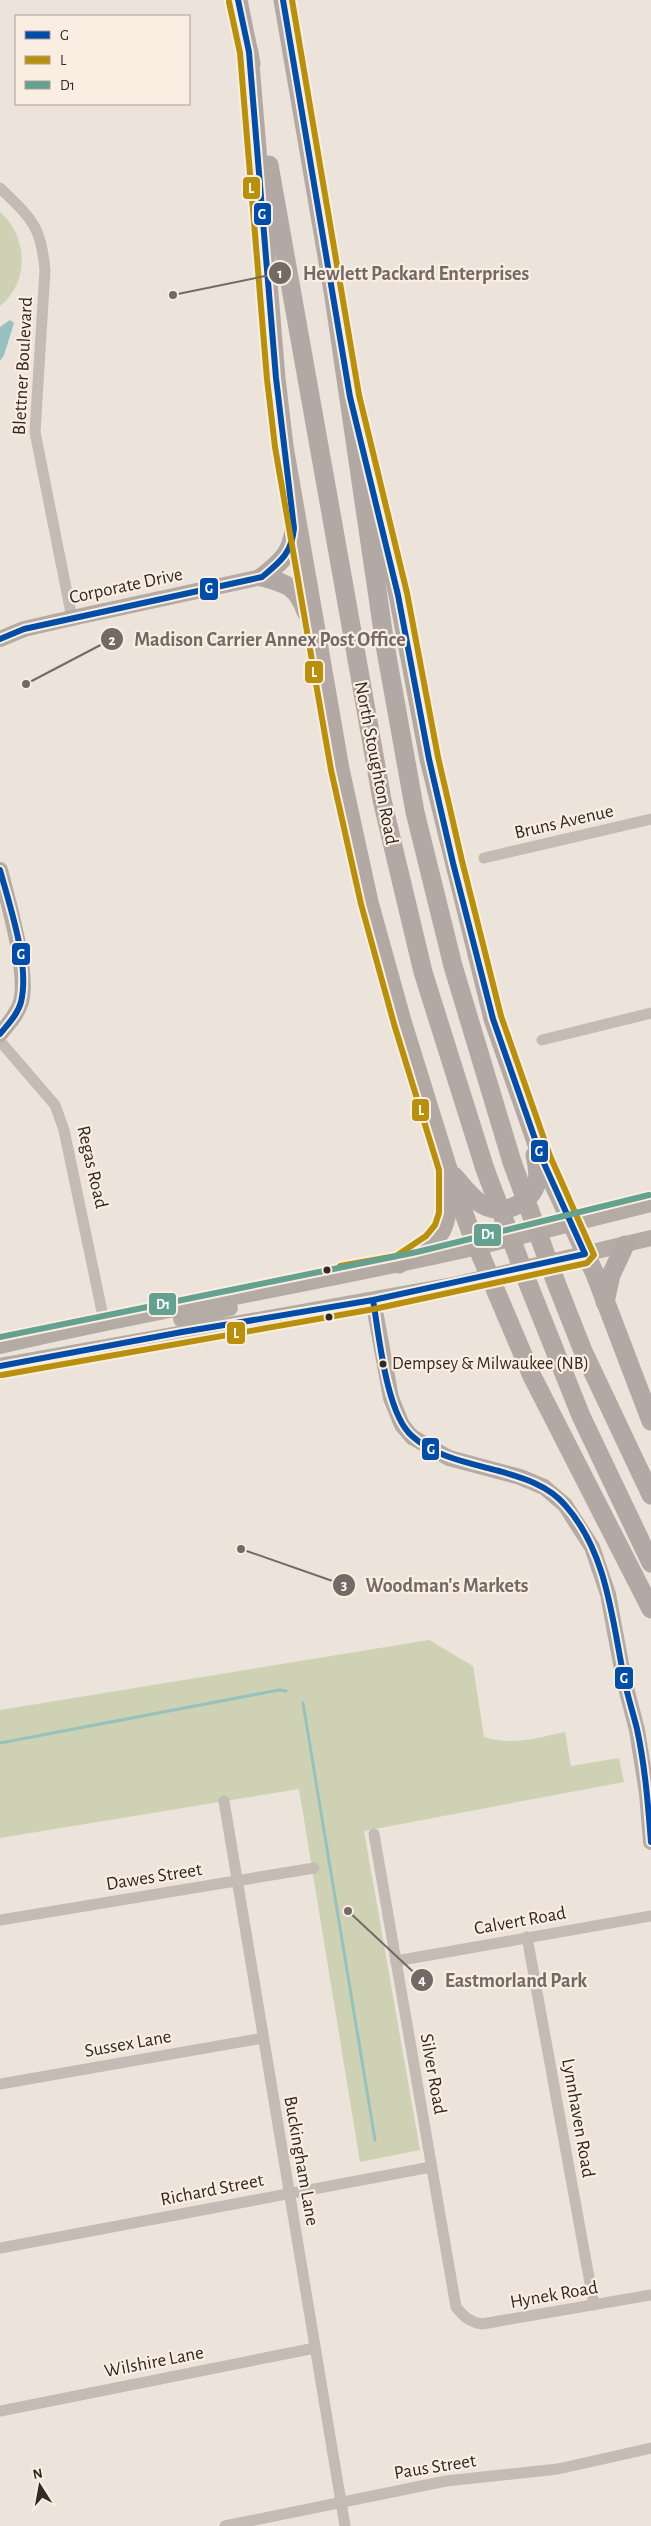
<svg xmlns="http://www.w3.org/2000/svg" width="651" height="2526" viewBox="0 0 651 2526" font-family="'Alegreya Sans',sans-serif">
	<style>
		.green { fill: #ced1b4 }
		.water { fill: #96c1be }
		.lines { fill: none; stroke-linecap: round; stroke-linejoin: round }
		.stream { stroke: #96c1be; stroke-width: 3 }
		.street { stroke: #c4bbb5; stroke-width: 11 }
		.secondary { stroke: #b5aba5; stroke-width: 16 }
		.primary { stroke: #b3a9a4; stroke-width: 19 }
		.primary-bridge { stroke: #b3a9a4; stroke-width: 19 }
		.bus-1-casing { stroke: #faede1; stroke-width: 10 }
		.bus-2-casing { stroke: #faede1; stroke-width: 10 }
		.bus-3-casing { stroke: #faede1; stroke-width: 10 }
		.bus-1 { stroke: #004da8; stroke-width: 6 }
		.bus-2 { stroke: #b8900d; stroke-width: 6 }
		.bus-3 { stroke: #64a191; stroke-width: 6 }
		.bus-dot { fill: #342824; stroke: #faede1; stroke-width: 2 }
		.labels { text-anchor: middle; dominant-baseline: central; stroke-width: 4.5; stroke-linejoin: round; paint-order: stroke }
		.bus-label { font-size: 18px; fill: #342824; stroke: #faede1; text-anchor: start }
		.street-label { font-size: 19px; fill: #342824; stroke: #faede1 }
		.leader { fill: none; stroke: #746964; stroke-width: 2 }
		.callout-dot { fill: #746964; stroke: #faede1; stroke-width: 2 }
		.mark-label { font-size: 15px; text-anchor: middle; font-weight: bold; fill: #fff }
		.callout-label { font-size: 20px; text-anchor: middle; font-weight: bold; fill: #746964; stroke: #faede1; stroke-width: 4.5; stroke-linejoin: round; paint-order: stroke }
		.line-badge { stroke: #faede1; stroke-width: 2 }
		.badge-label { font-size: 14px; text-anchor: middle; font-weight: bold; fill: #fff }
	</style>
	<rect width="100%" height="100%" fill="#ece3db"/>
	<!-- green -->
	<g class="green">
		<path d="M0,212C28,237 30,282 0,306Z"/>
		<path d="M429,1640L473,1666L484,1737C513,1746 536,1738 565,1732L571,1766L619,1758L624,1782L364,1831L420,2150L360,2162L299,1789L0,1838V1710Z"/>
	</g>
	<!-- water -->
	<polygon class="water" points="10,320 14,323 4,355 0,361 0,327"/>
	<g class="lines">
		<!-- stream -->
		<g class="stream">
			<polyline points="303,1703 375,2140"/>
			<polyline points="0,1743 279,1690 286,1691"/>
		</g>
		<!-- street -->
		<g class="street">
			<path d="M0,188C31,218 41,225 45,270L35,432L72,618"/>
			<polyline points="484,858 651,819"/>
			<polyline points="542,1040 651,1013"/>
			<polyline points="0,1041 55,1105 64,1130 104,1321"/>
			<polyline points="224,1801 345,2526"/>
			<path d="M374,1834L456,2307C464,2317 470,2322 482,2324L651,2295"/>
			<polyline points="0,1920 314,1868"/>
			<polyline points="527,1937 594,2305"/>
			<polyline points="396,1961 651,1916"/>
			<polyline points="0,2084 263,2038"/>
			<polyline points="0,2248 431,2167"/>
			<polyline points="0,2411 315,2348"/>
			<polyline points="225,2526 446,2481 558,2469 651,2448"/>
		</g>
		<!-- secondary -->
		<g class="secondary">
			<polyline points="0,639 24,629 72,618 262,577"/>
			<path d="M0,870C8,901 29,973 21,1002C17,1015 8,1024 0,1034"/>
			<polyline points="373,1300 391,1398 402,1425 412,1437 449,1458 520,1477 544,1487 565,1505 592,1547 608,1594 624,1680 637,1730 647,1793 651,1842"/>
			<polyline points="181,1319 230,1308"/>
			<path d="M0,1346C159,1309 320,1283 478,1247C536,1233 593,1218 651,1204"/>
			<polyline points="0,1366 458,1284 651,1238"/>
		</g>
		<!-- primary -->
		<g class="primary">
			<polyline points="238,0 251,64"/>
			<polyline points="283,0 334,297 385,645 415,812 453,966 512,1162"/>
			<polyline points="249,52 276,378 284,446 340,769 369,902 402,1021 448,1169 470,1230 532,1376 651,1609"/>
			<polyline points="269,165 382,800 423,972 485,1169"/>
			<polyline points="375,500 398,595 429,759 493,1019 542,1159 595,1274 651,1421"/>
			<path d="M262,577C287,584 297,586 306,612"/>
			<path d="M262,577C281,562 292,553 294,528"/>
			<path d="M454,1176C463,1186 474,1202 487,1207C507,1215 531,1202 537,1182C539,1174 537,1164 535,1155"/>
			<path d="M399,1264C443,1236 448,1236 448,1183"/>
			<polyline points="555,1280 583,1351 651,1495"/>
			<polyline points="529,1286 581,1416 651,1563"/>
			<polyline points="605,1302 611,1275 625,1245"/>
		</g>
		<!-- primary-bridge -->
		<g class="primary-bridge">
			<polyline points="512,1162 555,1280"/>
			<polyline points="485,1169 529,1286"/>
		</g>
		<defs>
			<g id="bus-1">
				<path d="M0,639L24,629L262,577C280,562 292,553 294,528L276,378L249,52L238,0"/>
				<path d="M0,870C10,907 30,965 21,1002C18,1014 8,1024 0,1034"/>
				<path d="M373,1300C379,1334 386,1414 412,1436C435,1457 469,1463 499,1471C523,1478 548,1485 565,1505C607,1552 612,1619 624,1678C627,1695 633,1712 637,1729C645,1766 648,1804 651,1842"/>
				<polyline points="0,1366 182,1332 373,1300 585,1254 542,1159 493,1019 453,863 429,759 398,595 350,397 283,0"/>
			</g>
			<g id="bus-2">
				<polyline points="229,2 240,53 267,379 275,447 331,770 361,904 394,1024 439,1170 439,1213 435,1225 426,1236 396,1256 340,1266"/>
				<polyline points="2,1375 374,1309 587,1263 594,1255 550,1156 501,1016 462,861 438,757 407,593 359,395 292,0"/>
			</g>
			<polyline id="bus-3" points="0,1337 417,1252 649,1195"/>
		</defs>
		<!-- bus-1 casing -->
		<use href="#bus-1" class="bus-1-casing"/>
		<!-- bus-2 casing -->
		<use href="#bus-2" class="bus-2-casing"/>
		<!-- bus-3 casing -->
		<use href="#bus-3" class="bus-3-casing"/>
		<!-- bus-1 -->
		<use href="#bus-1" class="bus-1"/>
		<!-- bus-2 -->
		<use href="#bus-2" class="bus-2"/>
		<!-- bus-3 -->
		<use href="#bus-3" class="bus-3"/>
	</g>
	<!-- markers -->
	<g class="bus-dot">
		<circle cx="327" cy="1270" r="4.5"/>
		<circle cx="329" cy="1317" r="4.5"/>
		<circle cx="383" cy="1364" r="4.5"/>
	</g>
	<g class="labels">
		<!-- bus labels -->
		<g class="bus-label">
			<text x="392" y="1364">Dempsey &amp; Milwaukee (NB)</text>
		</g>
		<!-- street labels -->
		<g class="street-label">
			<text transform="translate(23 366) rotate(-87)">Blettner Boulevard</text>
			<text transform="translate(126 586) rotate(-12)">Corporate Drive</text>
			<text transform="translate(376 763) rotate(79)">North Stoughton Road</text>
			<text transform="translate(564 822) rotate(-13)">Bruns Avenue</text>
			<text transform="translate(92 1167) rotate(77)">Regas Road</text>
			<text transform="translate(154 1877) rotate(-9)">Dawes Street</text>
			<text transform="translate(520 1921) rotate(-10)">Calvert Road</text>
			<text transform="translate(128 2044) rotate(-10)">Sussex Lane</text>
			<text transform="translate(433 2074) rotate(80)">Silver Road</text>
			<text transform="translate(578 2118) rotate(80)">Lynnhaven Road</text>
			<text transform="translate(301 2161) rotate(80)">Buckingham Lane</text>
			<text transform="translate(212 2190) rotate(-11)">Richard Street</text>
			<text transform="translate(554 2295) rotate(-10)">Hynek Road</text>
			<text transform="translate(154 2362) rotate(-11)">Wilshire Lane</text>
			<text transform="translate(435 2467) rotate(-9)">Paus Street</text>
		</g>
	</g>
	<!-- callouts -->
	<path class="leader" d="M173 295L280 273M26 684L112 639M241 1549L344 1585M348 1911L422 1980"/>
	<g class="callout-dot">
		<circle cx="173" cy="295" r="5"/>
		<circle cx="26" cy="684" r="5"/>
		<circle cx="241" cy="1549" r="5"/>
		<circle cx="348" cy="1911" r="5"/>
		<circle cx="280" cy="273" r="12"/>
		<circle cx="112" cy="639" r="12"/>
		<circle cx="344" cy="1585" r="12"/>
		<circle cx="422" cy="1980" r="12"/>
	</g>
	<g class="mark-label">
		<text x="280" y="278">1</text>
		<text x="112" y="645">2</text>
		<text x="344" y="1590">3</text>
		<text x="422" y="1985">4</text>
	</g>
	<g class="callout-label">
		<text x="416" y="280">Hewlett Packard Enterprises</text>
		<text x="270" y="646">Madison Carrier Annex Post Office</text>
		<text x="447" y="1592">Woodman's Markets</text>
		<text x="516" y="1987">Eastmorland Park</text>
	</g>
	<g class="line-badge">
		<rect x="242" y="176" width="19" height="24" rx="5" fill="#b8900d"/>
		<rect x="253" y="202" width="19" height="24" rx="5" fill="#004da8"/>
		<rect x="199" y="577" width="20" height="24" rx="5" fill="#004da8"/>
		<rect x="304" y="660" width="20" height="24" rx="5" fill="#b8900d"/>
		<rect x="11" y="942" width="20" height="24" rx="5" fill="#004da8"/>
		<rect x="411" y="1098" width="19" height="24" rx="5" fill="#b8900d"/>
		<rect x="530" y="1139" width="19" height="24" rx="5" fill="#004da8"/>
		<rect x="473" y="1223" width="29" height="24" rx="5" fill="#64a191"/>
		<rect x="148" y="1292" width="29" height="24" rx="5" fill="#64a191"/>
		<rect x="226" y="1321" width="20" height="24" rx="5" fill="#b8900d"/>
		<rect x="421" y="1437" width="19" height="24" rx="5" fill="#004da8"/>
		<rect x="614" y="1666" width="20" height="24" rx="5" fill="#004da8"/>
	</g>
	<g class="badge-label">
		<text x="251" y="193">L</text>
		<text x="262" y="219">G</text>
		<text x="209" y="593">G</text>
		<text x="314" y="677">L</text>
		<text x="21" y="959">G</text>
		<text x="421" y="1115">L</text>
		<text x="539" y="1156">G</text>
		<text x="488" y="1239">D1</text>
		<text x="163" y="1309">D1</text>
		<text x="236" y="1338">L</text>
		<text x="431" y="1454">G</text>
		<text x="624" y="1683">G</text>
	</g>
	<!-- legend -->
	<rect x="15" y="15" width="175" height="90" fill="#faede1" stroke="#ab9e95"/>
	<rect x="25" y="31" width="25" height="8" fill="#004da8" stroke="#ab9e95"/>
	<text x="60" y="40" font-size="15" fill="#342824">G</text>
	<rect x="25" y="56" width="25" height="8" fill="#b8900d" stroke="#ab9e95"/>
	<text x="60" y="65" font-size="15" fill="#342824">L</text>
	<rect x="25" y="81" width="25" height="8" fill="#64a191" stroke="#ab9e95"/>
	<text x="60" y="90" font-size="15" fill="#342824">D1</text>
	<!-- north arrow -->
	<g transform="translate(40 2486) rotate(349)" stroke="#faede1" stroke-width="4" paint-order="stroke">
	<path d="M0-4L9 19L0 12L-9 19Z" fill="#342824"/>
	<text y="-8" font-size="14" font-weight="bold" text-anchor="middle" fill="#342824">N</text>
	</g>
</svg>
